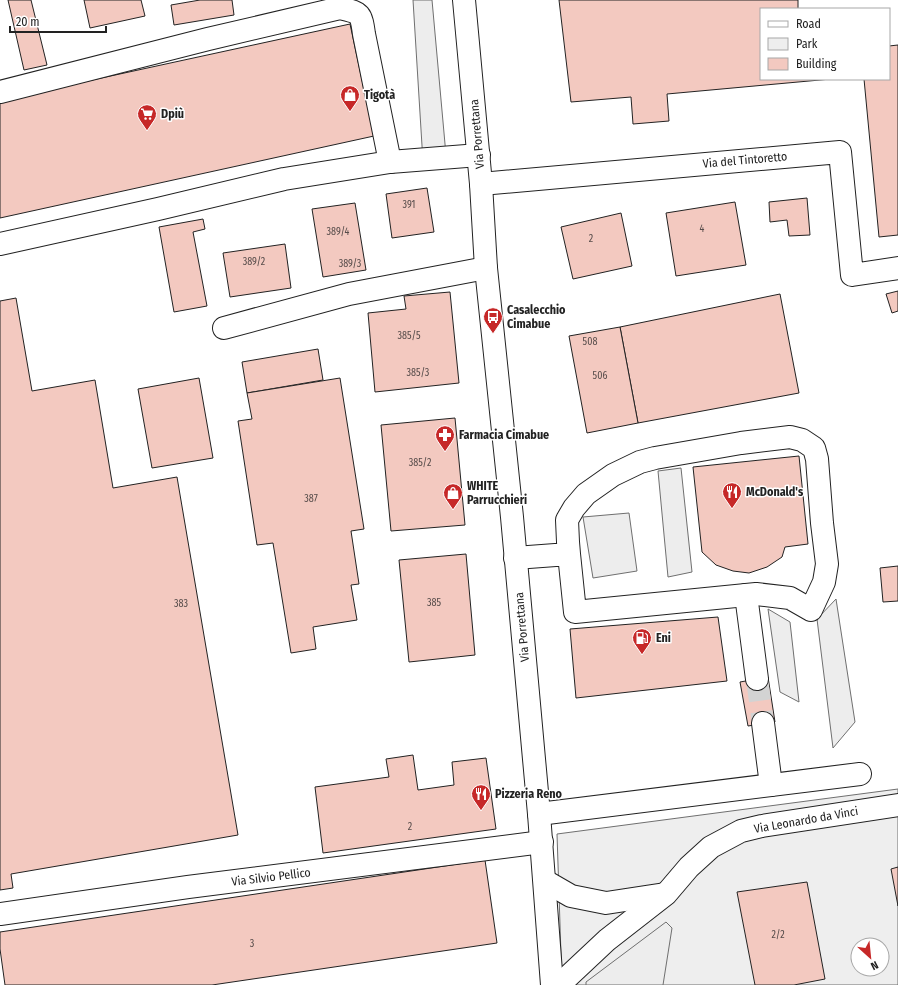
<svg xmlns="http://www.w3.org/2000/svg" width="898" height="985" viewBox="0 0 898 985" font-family="'Fira Sans Condensed',sans-serif">
	<style>
		.green { fill: #eee; stroke: #6f6f6f; fill-rule: evenodd }
		.parking { fill: #ededed; stroke: #6f6f6f }
		.building { fill: #f3c9c0; stroke: #222 }
		.lines { fill: none; stroke-linecap: round; stroke-linejoin: round }
		.minor-tunnel { stroke: #d3d3d3; stroke-width: 22; stroke-dasharray: 22 11; stroke-linecap: butt }
		.minor-casing { stroke: #222; stroke-width: 24 }
		.major-casing { stroke: #222; stroke-width: 24 }
		.minor { stroke: #fff; stroke-width: 22 }
		.major { stroke: #fff; stroke-width: 22 }
		.labels { text-anchor: middle; dominant-baseline: central; stroke-width: 3; stroke-linejoin: round; paint-order: stroke }
		.number-label { font-size: 10px; fill: #564c4a }
		.poi-label { font-size: 12px; font-weight: bold; fill: #222; stroke: #fff; text-anchor: start }
		.street-label { font-size: 12px; fill: #222; stroke: #fff }
	</style>
	<rect width="100%" height="100%" fill="#fff"/>
	<!-- green -->
	<path class="green" d="M898,789V985H562L557,834ZM858,945H882V969H858Z"/>
	<!-- parking -->
	<g class="parking">
		<polygon points="413,0 432,0 446,155 423,162"/>
		<polygon points="681,468 692,572 668,577 658,471"/>
		<polygon points="629,513 637,571 593,578 583,517"/>
		<polygon points="836,599 855,722 833,748 817,619"/>
		<polygon points="768,609 790,622 799,702 780,692"/>
		<polygon points="666,922 672,928 663,985 586,985 586,982"/>
	</g>
	<!-- building -->
	<g class="building">
		<polygon points="8,0 31,0 47,65 24,70"/>
		<polygon points="84,0 141,0 145,16 90,28"/>
		<polygon points="200,0 232,0 234,15 174,25 171,5"/>
		<polygon points="559,0 798,0 798,9 761,9 761,79 831,79 667,94 669,121 633,124 631,97 571,102"/>
		<polygon points="350,24 374,136 0,218 0,100"/>
		<polygon points="898,45 898,235 879,237 864,79 889,79 889,46"/>
		<polygon points="427,188 434,232 392,238 386,194"/>
		<polygon points="807,198 810,235 789,236 787,220 770,222 769,202"/>
		<polygon points="735,202 746,265 676,276 666,213"/>
		<polygon points="355,203 366,270 323,277 312,209"/>
		<polygon points="621,213 632,266 573,279 561,227"/>
		<polygon points="203,219 205,229 193,232 207,306 174,312 159,227"/>
		<polygon points="285,244 291,288 230,297 223,253"/>
		<polygon points="898,291 898,311 892,313 886,294"/>
		<polygon points="450,292 459,383 375,392 368,313 406,309 404,296"/>
		<polygon points="780,294 799,393 638,423 620,327"/>
		<polygon points="16,298 32,391 95,380 113,488 177,477 238,835 11,874 13,888 0,890 0,301"/>
		<polygon points="620,327 638,423 587,433 569,336"/>
		<polygon points="318,349 323,380 247,393 242,362"/>
		<polygon points="199,378 213,458 152,468 138,389"/>
		<polygon points="340,378 364,529 351,531 359,584 351,585 357,620 313,627 316,649 291,653 273,543 257,545 238,421 252,419 247,393"/>
		<polygon points="455,418 465,525 391,531 381,425"/>
		<polygon points="799,456 808,544 785,547 782,557 767,567 749,573 733,571 716,565 702,552 693,467"/>
		<polygon points="466,554 475,655 409,662 399,560"/>
		<polygon points="898,566 898,601 883,602 880,568"/>
		<polygon points="718,617 727,681 576,698 570,629"/>
		<polygon points="768,677 775,722 748,726 740,682"/>
		<polygon points="413,755 418,790 454,785 452,762 486,758 496,829 323,853 315,787 389,777 386,759"/>
		<polygon points="485,860 497,943 212,985 5,985 0,949 0,932"/>
		<polygon points="898,867 898,906 891,869"/>
		<polygon points="807,882 825,979 794,985 755,985 737,892"/>
	</g>
	<g class="lines">
		<!-- minor-tunnel -->
		<polyline class="minor-tunnel" points="757,679 763,723"/>
		<defs>
			<g id="minor">
				<path d="M0,92L208,39L340,8C360,13 361,12 364,34L390,162"/>
				<polyline points="481,184 840,152 852,275 898,268"/>
				<polyline points="0,244 158,209 284,179 390,162 479,155"/>
				<polyline points="224,328 349,294 486,268"/>
				<polyline points="515,558 569,554 568,542 567,520 574,508 586,494 613,475 640,462 655,458 741,443 790,437 802,440 814,448 817,459 822,523 827,564 824,582 811,610 790,598 756,594 575,612 569,554"/>
				<polyline points="746,595 757,679"/>
				<polyline points="763,723 771,785"/>
				<polyline points="539,814 860,774"/>
				<polyline points="545,881 571,896 606,903 665,894"/>
				<polyline points="0,914 188,887 542,842"/>
				<polyline points="559,985 607,940 666,894 689,867 711,847 741,831 762,826 898,805"/>
			</g>
			<polyline id="major" points="464,0 481,184 486,268 512,517 539,814 552,985"/>
		</defs>
		<!-- minor casing -->
		<use href="#minor" class="minor-casing"/>
		<!-- major casing -->
		<use href="#major" class="major-casing"/>
		<!-- minor -->
		<use href="#minor" class="minor"/>
		<!-- major -->
		<use href="#major" class="major"/>
	</g>
	<!-- icons -->
	<defs>
		<symbol id="shop-pin" viewBox="-11 -11 22 30"><path d="M0 17L-7.5 6A9.5 9.5 0 1 1 7.5 6Z" fill="#c62828" stroke="#fff"/><path d="M-5-2.5h2.3a2.7 3.5 0 0 1 5.4 0H5L5.5 6h-11ZM-1.5-2.5h3a1.5 2.3 0 0 0-3 0Z" fill="#fff"/></symbol>
		<symbol id="supermarket-pin" viewBox="-11 -11 22 30"><path d="M0 17L-7.5 6A9.5 9.5 0 1 1 7.5 6Z" fill="#c62828" stroke="#fff"/><path d="M-6-5.5h2.5l.6 2H6L4.5 2H-2.5L-4.4-4H-6ZM-1.5 3.2a1.3 1.3 0 1 0 .1 0ZM3 3.2a1.3 1.3 0 1 0 .1 0Z" fill="#fff"/></symbol>
		<symbol id="bus-pin" viewBox="-11 -11 22 30"><path d="M0 17L-7.5 6A9.5 9.5 0 1 1 7.5 6Z" fill="#c62828" stroke="#fff"/><path d="M-5-6H5V4H4V6H2V4H-2V6H-4V4H-5ZM-3.5-4V0h7V-4ZM-3.5 1.2v1.5H-2V1.2ZM2 1.2v1.5H3.5V1.2Z" fill="#fff"/></symbol>
		<symbol id="pharmacy-pin" viewBox="-11 -11 22 30"><path d="M0 17L-7.5 6A9.5 9.5 0 1 1 7.5 6Z" fill="#c62828" stroke="#fff"/><path d="M-2-6h4v4h4v4h-4v4h-4v-4h-4v-4h4Z" fill="#fff"/></symbol>
		<symbol id="restaurant-pin" viewBox="-11 -11 22 30"><path d="M0 17L-7.5 6A9.5 9.5 0 1 1 7.5 6Z" fill="#c62828" stroke="#fff"/><path d="M-5-6h1v4h1v-4h1v4h1v-4h1v5L-1.5 .5V6h-2V.5L-5-1ZM5-6V6H3V1.5H1.5Q1.5-4 5-6Z" fill="#fff"/></symbol>
		<symbol id="fuel-pin" viewBox="-11 -11 22 30"><path d="M0 17L-7.5 6A9.5 9.5 0 1 1 7.5 6Z" fill="#c62828" stroke="#fff"/><path d="M-5.5-6h7V0h2V4h1.3V-2.5L3-4.5l.8-.8L6-3V5H2.5V1h-1V6h-7ZM-4.2-4.7v3.2H.2V-4.7Z" fill="#fff"/></symbol>
	</defs>
	<g fill-rule="evenodd">
		<use href="#shop-pin" x="339" y="84" width="22" height="30"/>
		<use href="#supermarket-pin" x="136" y="103" width="22" height="30"/>
		<use href="#bus-pin" x="482" y="306" width="22" height="30"/>
		<use href="#pharmacy-pin" x="434" y="424" width="22" height="30"/>
		<use href="#restaurant-pin" x="721" y="481" width="22" height="30"/>
		<use href="#shop-pin" x="442" y="482" width="22" height="30"/>
		<use href="#fuel-pin" x="631" y="627" width="22" height="30"/>
		<use href="#restaurant-pin" x="470" y="783" width="22" height="30"/>
	</g>
	<g class="labels">
		<!-- number labels -->
		<g class="number-label">
			<text x="409" y="205">391</text>
			<text x="702" y="229">4</text>
			<text x="338" y="232">389/4</text>
			<text x="591" y="239">2</text>
			<text x="254" y="262">389/2</text>
			<text x="350" y="264">389/3</text>
			<text x="409" y="336">385/5</text>
			<text x="590" y="342">508</text>
			<text x="418" y="373">385/3</text>
			<text x="600" y="376">506</text>
			<text x="420" y="463">385/2</text>
			<text x="311" y="499">387</text>
			<text x="434" y="603">385</text>
			<text x="181" y="604">383</text>
			<text x="410" y="827">2</text>
			<text x="778" y="935">2/2</text>
			<text x="252" y="944">3</text>
		</g>
		<!-- poi labels -->
		<g class="poi-label">
			<text x="364" y="95">Tigotà</text>
			<text x="161" y="114">Dpiù</text>
			<text x="507" y="310">Casalecchio<tspan x="507" dy="14">Cimabue</tspan></text>
			<text x="459" y="435">Farmacia Cimabue</text>
			<text x="467" y="486">WHITE<tspan x="467" dy="14">Parrucchieri</tspan></text>
			<text x="746" y="492">McDonald's</text>
			<text x="656" y="638">Eni</text>
			<text x="495" y="794">Pizzeria Reno</text>
		</g>
		<!-- street labels -->
		<g class="street-label">
			<text transform="translate(477 134) rotate(-95)">Via Porrettana</text>
			<text transform="translate(745 160) rotate(-5)">Via del Tintoretto</text>
			<text transform="translate(522 627) rotate(-95)">Via Porrettana</text>
			<text transform="translate(806 820) rotate(-10)">Via Leonardo da Vinci</text>
			<text transform="translate(271 877) rotate(-7)">Via Silvio Pellico</text>
		</g>
	</g>
	<!-- legend -->
	<rect x="760" y="8" width="130" height="72" fill="#ffffff" stroke="#a7a7a7"/>
	<rect x="768" y="21" width="20" height="6" fill="#ffffff" stroke="#a7a7a7"/>
	<text x="796" y="28" font-size="12" fill="#222222">Road</text>
	<rect x="768" y="38" width="20" height="12" fill="#eeeeee" stroke="#a7a7a7"/>
	<text x="796" y="48" font-size="12" fill="#222222">Park</text>
	<rect x="768" y="58" width="20" height="12" fill="#f3c9c0" stroke="#a7a7a7"/>
	<text x="796" y="68" font-size="12" fill="#222222">Building</text>
	<!-- north arrow -->
	<g transform="translate(870 957) rotate(153)"><circle r="19" fill="#ffffff" stroke="#a7a7a7"/>
	<path d="M0-3L7 15L0 10L-7 15Z" fill="#c62828"/>
	<text y="-6" font-size="11" font-weight="bold" text-anchor="middle" fill="#222222">N</text>
	</g>
	<!-- scale -->
	<path d="M10 26v6h96v-6" fill="none" stroke="#222222" stroke-width="2"/>
	<text x="16" y="26" font-size="12" fill="#222222" stroke="#ffffff" stroke-width="3" paint-order="stroke">20 m</text>
</svg>
